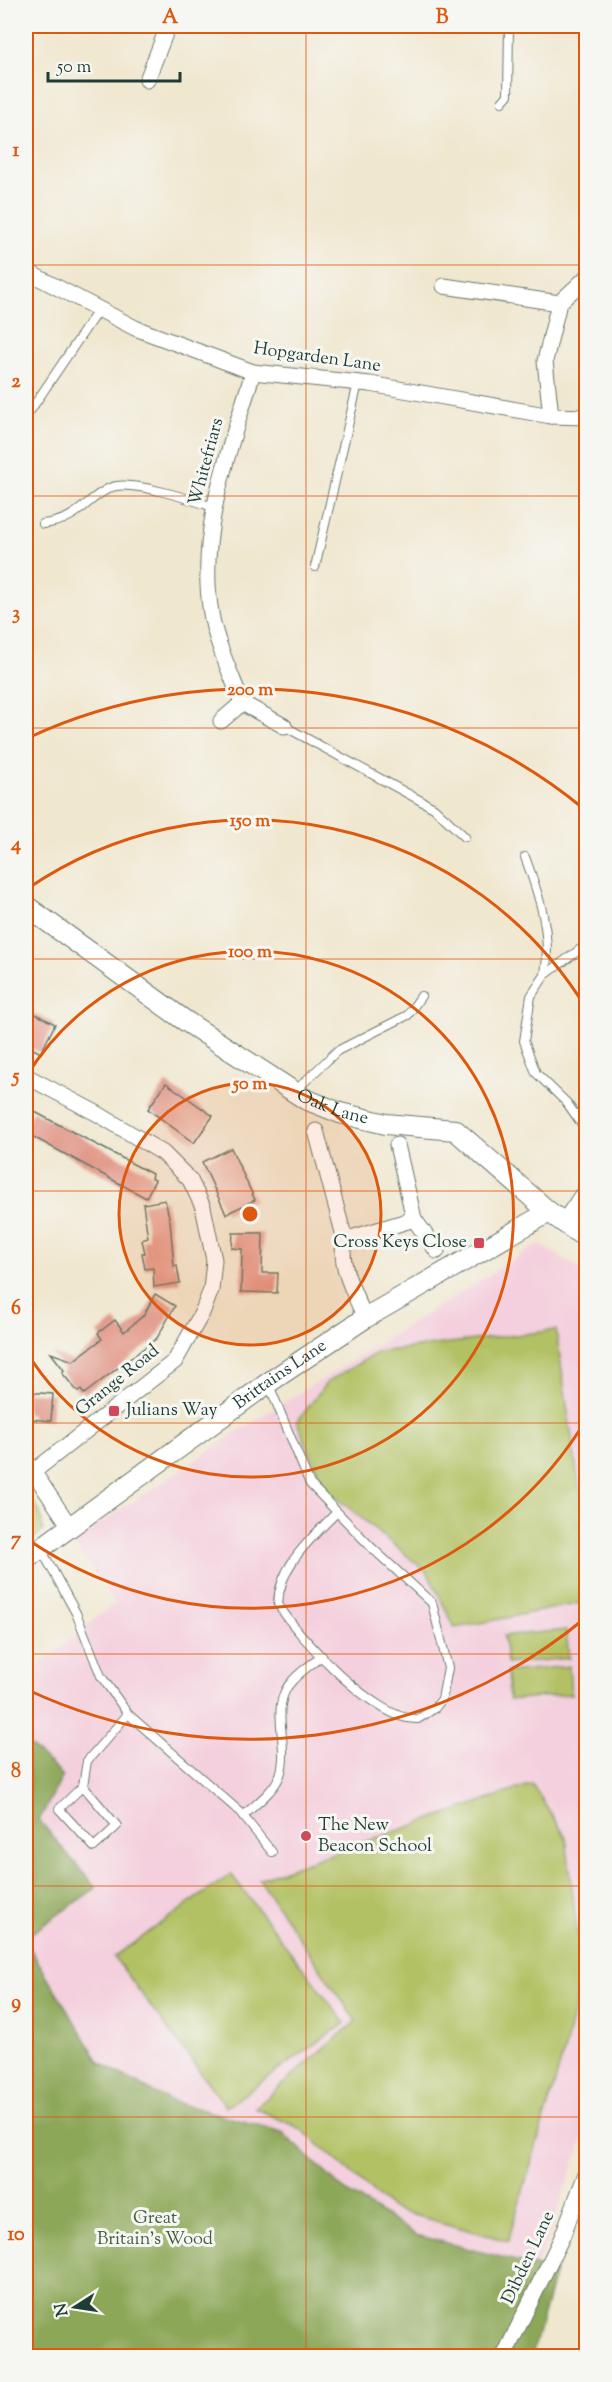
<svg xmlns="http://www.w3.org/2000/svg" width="612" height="2382" viewBox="0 0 612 2382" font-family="'Sorts Mill Goudy',serif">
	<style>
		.built { fill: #f4cfdd }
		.green { fill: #b2c163; stroke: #687f4c; stroke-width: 1.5 }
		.forest { fill: #8da759; stroke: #567246; stroke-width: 1.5 }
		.building { fill: #e08f7f }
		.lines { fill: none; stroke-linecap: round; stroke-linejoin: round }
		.service-casing { stroke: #68786a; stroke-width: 10 }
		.minor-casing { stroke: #68786a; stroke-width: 17 }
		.tertiary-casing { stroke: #68786a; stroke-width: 22 }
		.service { stroke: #fff; stroke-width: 8 }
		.minor { stroke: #fff; stroke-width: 15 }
		.tertiary { stroke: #fff; stroke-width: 20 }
		.grid { fill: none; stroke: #de580e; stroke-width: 1.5; stroke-opacity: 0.55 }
		.ring { fill: none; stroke: #de580e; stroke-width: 3 }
		.poi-dot { fill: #d1495b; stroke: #f6f6f2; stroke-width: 2 }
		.labels { text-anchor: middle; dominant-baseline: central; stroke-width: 6; stroke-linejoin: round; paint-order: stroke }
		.street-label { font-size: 18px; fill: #1f3d34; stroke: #f6f6f2 }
		.poi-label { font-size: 18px; fill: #1f3d34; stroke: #f6f6f2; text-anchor: start }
		.park-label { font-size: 18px; fill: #445e40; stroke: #f6f6f2 }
		.centre { fill: #de580e; stroke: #f6f6f2; stroke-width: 3 }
		.ring-label { font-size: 18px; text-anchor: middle; font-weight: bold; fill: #de580e; stroke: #f6f6f2; stroke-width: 6; stroke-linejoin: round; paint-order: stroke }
		.neatline { fill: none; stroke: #de580e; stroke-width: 2 }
		.grid-label { font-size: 20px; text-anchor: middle; font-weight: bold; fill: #de580e }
	</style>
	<rect width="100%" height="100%" fill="#f6f6f2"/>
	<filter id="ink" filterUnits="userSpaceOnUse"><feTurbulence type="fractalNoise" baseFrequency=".0167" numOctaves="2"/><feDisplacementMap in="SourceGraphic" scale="12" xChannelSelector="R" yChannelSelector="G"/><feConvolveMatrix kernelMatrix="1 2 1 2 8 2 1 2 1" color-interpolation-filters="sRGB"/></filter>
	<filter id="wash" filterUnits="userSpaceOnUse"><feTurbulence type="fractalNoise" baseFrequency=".008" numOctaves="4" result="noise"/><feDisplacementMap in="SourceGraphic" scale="24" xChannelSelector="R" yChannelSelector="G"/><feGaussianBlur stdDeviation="1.35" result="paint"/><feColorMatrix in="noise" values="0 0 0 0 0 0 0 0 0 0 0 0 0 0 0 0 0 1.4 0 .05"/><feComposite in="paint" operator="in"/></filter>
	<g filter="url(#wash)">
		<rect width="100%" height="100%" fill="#f0e7cf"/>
		<!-- built -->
		<polygon class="built" points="539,1244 586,1272 586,2129 547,2241 526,2288 136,2117 26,1996 26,1676 115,1603 73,1542 245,1427"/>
		<!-- green -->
		<g class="green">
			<polygon points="556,1330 586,1533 586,1602 455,1628 428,1573 325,1488 297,1422 327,1382 378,1352"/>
			<polygon points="26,1492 40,1512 43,1531 26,1545"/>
			<polygon points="566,1630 569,1658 507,1664 504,1636"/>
			<polygon points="569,1666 571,1694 509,1700 507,1672"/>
			<polygon points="532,1784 566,1837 582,1975 566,2045 508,2241 392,2209 301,2129 255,2108 356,2021 259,1879"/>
			<polygon points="231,1874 345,2023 226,2107 114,1957"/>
		</g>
		<!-- forest -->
		<g class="forest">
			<polygon points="26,1742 63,1776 39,1820 96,1888 26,1937"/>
			<polygon points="26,1942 100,2063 168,2100 282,2132 344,2190 416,2235 555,2271 532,2356 26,2356"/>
		</g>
		<g id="blocks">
			<!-- building -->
			<g class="building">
				<polygon points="26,1009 55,1024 41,1053 27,1046 30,1039 26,1036"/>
				<polygon points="166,1083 213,1116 194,1143 148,1109"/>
				<polygon points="33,1111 152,1174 151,1178 155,1180 146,1198 26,1133 26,1124"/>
				<polygon points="231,1148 255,1200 226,1214 202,1162"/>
				<polygon points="165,1200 170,1221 174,1266 177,1266 180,1283 154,1287 153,1268 145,1269 142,1253 145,1253 142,1240 148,1238 143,1204"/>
				<polygon points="233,1233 263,1233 262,1273 278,1273 277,1293 241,1292 242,1249 232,1248"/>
				<polygon points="155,1294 175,1306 157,1338 84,1394 81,1390 78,1392 62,1373 64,1370 51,1353 73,1361 102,1339 98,1333 115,1320 124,1332 144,1315"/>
				<polygon points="26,1392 53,1394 51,1421 31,1419 31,1414 26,1414"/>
			</g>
		</g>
	</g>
	<g filter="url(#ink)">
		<use href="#blocks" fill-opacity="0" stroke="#68786a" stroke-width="1.5"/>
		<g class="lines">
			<defs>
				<g id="service">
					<polyline points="502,102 508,95 509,26"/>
					<polyline points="26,417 99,309"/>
					<path d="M43,524C81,520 85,498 112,487C132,480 193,500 213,507"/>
					<polyline points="315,567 358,383"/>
					<polyline points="284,726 434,808 465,837"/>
					<path d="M525,857C539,895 552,933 545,975"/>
					<polyline points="586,945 545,975 531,996 524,1041 536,1073 567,1103 586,1130"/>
					<polyline points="295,1091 337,1051 408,1015 421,996"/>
					<path d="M269,1385L310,1484L372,1548L432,1603L448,1668L442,1699L435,1708L418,1719C377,1722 298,1637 278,1604C279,1565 312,1538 337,1512"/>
					<polyline points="41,1549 76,1613 101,1676 128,1714 240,1812 272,1852"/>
					<polygon points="83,1786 117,1826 94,1847 59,1809"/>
					<polyline points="83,1786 87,1761 128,1714"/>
					<path d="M243,1816C256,1804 274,1791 280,1775C291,1744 267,1706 293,1680C301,1671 312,1664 322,1656"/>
				</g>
				<g id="minor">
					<polyline points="147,80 168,26"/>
					<polyline points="26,271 135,328 253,372 370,384 551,416 586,417"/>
					<polyline points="444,286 559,303"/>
					<polyline points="551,416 545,361 559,303 586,278"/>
					<polyline points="242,703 284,726"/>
					<path d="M221,721L242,703C232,676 215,641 211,613C197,530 230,450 253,372"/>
					<polyline points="26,1076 98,1114 163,1153 190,1180 203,1207 214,1260 211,1290 202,1313 175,1361 33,1472"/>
					<path d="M316,1131L345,1240C337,1264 356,1296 365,1318"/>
					<polyline points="397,1145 414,1219"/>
					<polyline points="563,1223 586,1189"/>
					<polyline points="345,1240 414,1219 437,1251"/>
					<polyline points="26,1461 69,1525"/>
					<polyline points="504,2356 562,2237 586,2174"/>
				</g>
				<g id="tertiary">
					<path id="s1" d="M26,906L184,1020L305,1099L340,1113L386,1124L455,1130L549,1212L586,1238"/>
					<path id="s2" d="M26,1559L268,1383L365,1318L549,1212"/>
				</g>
			</defs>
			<!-- service casing -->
			<use href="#service" class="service-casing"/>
			<!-- minor casing -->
			<use href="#minor" class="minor-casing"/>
			<!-- tertiary casing -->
			<use href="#tertiary" class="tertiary-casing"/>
			<!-- service -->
			<use href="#service" class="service"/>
			<!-- minor -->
			<use href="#minor" class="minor"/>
			<!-- tertiary -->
			<use href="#tertiary" class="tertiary"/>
		</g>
	</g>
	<!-- grid -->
	<path class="grid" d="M306,26V2356M26,265H586M26,496H586M26,728H586M26,959H586M26,1191H586M26,1423H586M26,1654H586M26,1886H586M26,2117H586"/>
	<!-- distance rings -->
	<circle cx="250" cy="1214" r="131" fill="#de580e" fill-opacity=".12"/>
	<g class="ring">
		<circle cx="250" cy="1214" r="131"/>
		<path d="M26 1077A263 263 0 1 1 26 1351"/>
		<path d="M586 1420A394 394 0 0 1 27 1539M27 889A394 394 0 0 1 586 1008"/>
		<path d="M584 1619A525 525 0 0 1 28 1690M28 738A525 525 0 0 1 584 809"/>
	</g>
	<!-- markers -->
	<g class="poi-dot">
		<rect x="473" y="1237" width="12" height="12" rx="3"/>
		<rect x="108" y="1405" width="12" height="12" rx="3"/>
		<circle cx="306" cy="1836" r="6"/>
	</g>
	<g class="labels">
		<!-- street labels -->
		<g class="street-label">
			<text transform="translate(317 358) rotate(8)">Hopgarden Lane</text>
			<text transform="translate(207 462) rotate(-75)">Whitefriars</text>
			<text stroke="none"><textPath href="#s1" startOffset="368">Oak Lane</textPath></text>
			<text stroke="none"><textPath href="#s2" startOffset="314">Brittains Lane</textPath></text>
			<text transform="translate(118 1381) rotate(-39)">Grange Road</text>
			<text transform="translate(529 2258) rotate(-65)">Dibden Lane</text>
		</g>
		<!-- poi labels -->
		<g class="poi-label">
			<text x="467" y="1243" text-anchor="end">Cross Keys Close</text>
			<text x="126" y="1411">Julians Way</text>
			<text x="318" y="1826">The New<tspan x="318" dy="21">Beacon School</tspan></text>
		</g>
		<!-- park labels -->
		<g class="park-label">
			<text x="155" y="2219">Great<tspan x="155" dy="21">Britain's Wood</tspan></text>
		</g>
	</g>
	<circle cx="250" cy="1214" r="9" class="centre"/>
	<g class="ring-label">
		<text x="250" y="695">200 m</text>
		<text x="250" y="826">150 m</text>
		<text x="250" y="957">100 m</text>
		<text x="250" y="1089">50 m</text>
	</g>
	<!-- margin -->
	<rect width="612" height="2382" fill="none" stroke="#f6f6f2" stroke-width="66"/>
	<!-- north arrow -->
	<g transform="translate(75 2307) rotate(258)" stroke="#f6f6f2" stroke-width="4.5" paint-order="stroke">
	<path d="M0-4.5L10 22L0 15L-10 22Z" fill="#1f3d34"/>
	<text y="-9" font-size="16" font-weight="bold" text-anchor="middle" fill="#1f3d34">N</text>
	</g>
	<!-- scale -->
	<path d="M48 72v9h132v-9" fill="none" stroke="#1f3d34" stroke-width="3"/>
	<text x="57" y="72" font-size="18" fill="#1f3d34" stroke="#f6f6f2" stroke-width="4.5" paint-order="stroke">50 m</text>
	<rect x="33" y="33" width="546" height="2316" class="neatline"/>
	<g class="grid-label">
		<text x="170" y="23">A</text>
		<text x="442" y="23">B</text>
		<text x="16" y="156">1</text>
		<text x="16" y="387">2</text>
		<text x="16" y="619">3</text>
		<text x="16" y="850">4</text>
		<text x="16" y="1082">5</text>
		<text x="16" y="1314">6</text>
		<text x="16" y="1545">7</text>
		<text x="16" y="1777">8</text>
		<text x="16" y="2008">9</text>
		<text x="16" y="2240">10</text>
	</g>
</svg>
